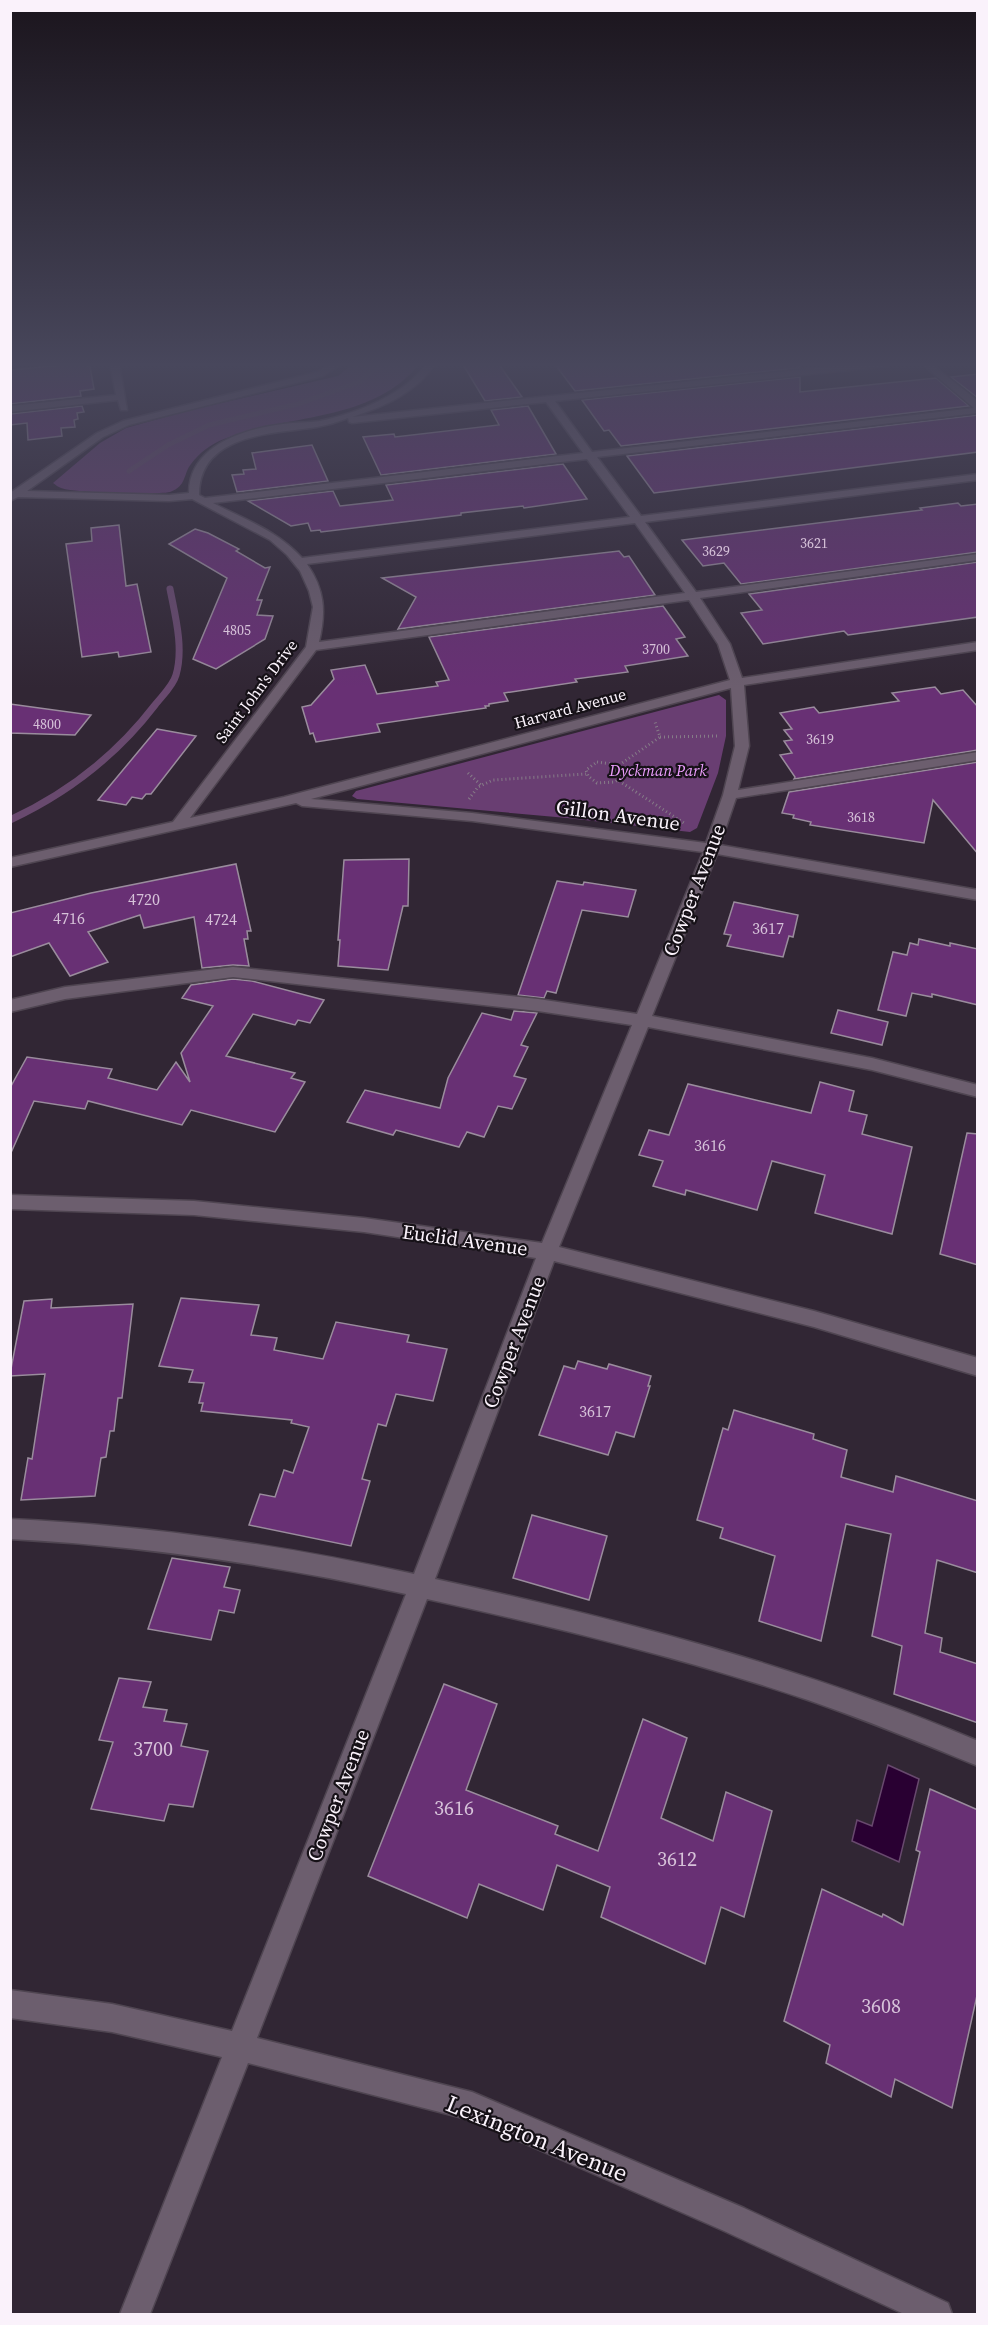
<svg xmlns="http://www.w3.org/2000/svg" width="988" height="2325" viewBox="0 0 988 2325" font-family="'Source Serif 4',serif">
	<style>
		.green { fill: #693e72 }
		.water { fill: #290032; stroke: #68496e; stroke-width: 1.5 }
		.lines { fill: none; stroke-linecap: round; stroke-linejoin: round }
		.stream-far1 { stroke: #68496e; stroke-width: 5 }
		.stream { stroke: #68496e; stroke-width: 7 }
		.building { fill: #683074; stroke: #9a8c9d; stroke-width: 1.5 }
		.minor-casing { stroke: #4f4551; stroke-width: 3 }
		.path { stroke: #867c88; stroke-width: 3; stroke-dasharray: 1 3; stroke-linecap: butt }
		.minor { fill: #6c5e6e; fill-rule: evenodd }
		.labels { text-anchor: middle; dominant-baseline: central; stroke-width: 4.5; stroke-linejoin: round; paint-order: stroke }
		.far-number-label { font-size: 14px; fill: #d6c2d9 }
		.far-street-label { font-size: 16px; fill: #faf2fb; stroke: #161117 }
		.far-park-label { font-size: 16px; font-style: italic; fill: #ec9efd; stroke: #161117 }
		.number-label { font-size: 16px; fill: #d6c2d9 }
		.street-label { font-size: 20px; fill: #faf2fb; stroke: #161117 }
		.near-number-label { font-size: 20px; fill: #d6c2d9 }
		.near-street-label { font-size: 24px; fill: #faf2fb; stroke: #161117 }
	</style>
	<rect width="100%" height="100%" fill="#312634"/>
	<!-- green -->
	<g class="green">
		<path d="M354,363H420C373,423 289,413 224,439C211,444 199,453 191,464C183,474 187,486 170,492C158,495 72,493 61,488C58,487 56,485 53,483L100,443L126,428L187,411L338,376Z"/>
		<polygon points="719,695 726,700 726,736 718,773 697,828 690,832 567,818 357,799 352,796 356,791"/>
	</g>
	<!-- water -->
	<polygon class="water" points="888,1765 919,1779 899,1862 852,1841 857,1820 872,1826"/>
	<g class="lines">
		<!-- stream-far1 -->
		<polyline class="stream-far1" points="129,471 168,445 209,425 298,404 359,382 381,363"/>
		<!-- stream -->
		<path class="stream" d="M10,820C68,793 116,756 155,705C162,696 173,686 176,675C184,648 175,615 170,589"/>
	</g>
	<!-- building -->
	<g class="building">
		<polygon points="64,363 87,363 88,367 90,367 94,389 80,391 81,396 10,404 10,370 64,365"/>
		<polygon points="462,363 498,363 522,397 485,401"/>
		<polygon points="554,363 799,363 799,368 575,391"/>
		<polygon points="978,374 978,398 951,377"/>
		<polygon points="800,377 800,392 936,378 969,406 621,446 609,430 604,431 582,400"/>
		<polygon points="82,406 84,412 77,413 78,419 74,420 75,427 61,428 62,436 28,440 27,423 10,425 10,414"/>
		<polygon points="528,406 556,454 381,475 363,437 394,434 395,437 499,425 491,410"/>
		<polygon points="978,415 978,452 654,493 627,456"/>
		<polygon points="312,445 328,481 237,492 232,475 244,474 243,470 256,469 252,453"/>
		<polygon points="563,464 587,499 524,508 523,506 461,513 461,515 321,532 320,530 311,531 308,523 291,526 248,501 333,491 340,506 393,500 386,485"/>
		<polygon points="958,503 961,506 978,504 978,552 741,584 724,563 703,566 682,540 922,510 920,508"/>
		<polygon points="119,525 126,586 137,584 151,652 119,657 118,652 82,657 66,544 92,541 91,528"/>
		<polygon points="195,529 208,533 239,549 236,551 265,568 270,567 257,600 262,600 257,615 273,616 265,639 216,669 193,659 227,578 169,544"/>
		<polygon points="619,551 624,557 629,556 655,595 398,629 416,597 382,578"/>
		<polygon points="978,562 978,617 848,635 844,631 763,644 741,613 762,610 749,594"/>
		<polygon points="663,606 685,637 676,639 688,656 625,666 628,672 575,679 577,682 504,693 508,701 489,704 489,706 485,706 486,708 377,724 380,732 316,742 313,733 310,734 302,707 311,705 334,679 331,670 365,665 377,694 438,686 436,682 449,680 429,637"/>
		<polygon points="935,687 941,694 963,690 978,707 978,750 794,779 795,777 780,755 792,753 784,741 792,740 784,730 792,729 780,713 814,707 819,713 899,701 892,693"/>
		<polygon points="10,704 91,715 75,735 10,733"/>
		<polygon points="157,729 196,736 151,794 146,794 142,799 132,797 126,805 98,800"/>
		<polygon points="978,762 978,854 933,800 924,843 810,825 811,822 793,818 794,815 782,813 789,792"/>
		<polygon points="409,859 408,906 403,906 388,970 338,966 340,940 338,940 344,860"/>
		<polygon points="236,864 251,931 247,931 248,939 244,939 249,966 233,965 202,968 194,917 144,928 140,915 88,932 108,962 70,976 49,943 10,957 10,913 91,893"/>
		<polygon points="557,881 583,885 584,882 636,890 628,917 582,910 556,993 547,991 544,998 518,995"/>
		<polygon points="734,902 798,915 793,937 789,936 783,957 727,946 731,935 724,934"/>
		<polygon points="919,939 950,946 950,943 978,949 978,1005 932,994 932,997 912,993 906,1016 878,1010 893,952 907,955 910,943 918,945"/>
		<polygon points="233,979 252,981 324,1000 310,1023 298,1020 295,1025 253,1014 226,1056 295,1073 291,1078 305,1082 275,1132 191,1110 182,1125 88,1101 85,1109 34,1101 10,1155 10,1088 27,1057 112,1069 108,1078 157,1090 176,1062 190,1082 181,1053 213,1006 182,998 191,985"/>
		<polygon points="838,1010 888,1022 882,1045 831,1033"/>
		<polygon points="514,1011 537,1013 521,1045 528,1047 514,1076 526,1079 512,1109 498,1106 484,1137 467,1132 459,1147 396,1130 393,1135 347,1122 365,1090 440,1108 448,1078 482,1013 511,1020"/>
		<polygon points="820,1082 854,1091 849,1111 867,1115 862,1134 912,1147 892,1234 815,1213 825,1175 772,1161 757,1210 686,1190 685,1195 653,1186 663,1161 639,1155 649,1130 669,1135 688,1084 811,1113"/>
		<polygon points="967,1133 978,1134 978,1265 940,1254"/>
		<polygon points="181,1298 259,1305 251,1335 277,1338 274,1350 323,1359 336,1322 409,1335 407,1342 447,1349 433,1401 396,1394 386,1426 378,1424 362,1479 370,1481 351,1546 249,1525 260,1494 275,1497 284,1470 293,1473 309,1427 291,1423 292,1420 201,1411 203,1403 199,1403 204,1383 189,1382 193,1370 159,1366"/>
		<polygon points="52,1299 51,1308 133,1304 122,1398 118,1398 114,1431 110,1431 106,1457 101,1458 95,1496 21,1500 28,1458 32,1459 45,1374 10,1376 10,1374 24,1301"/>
		<polygon points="578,1361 607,1369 609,1364 651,1376 648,1386 650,1386 634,1437 616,1432 608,1455 539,1435 564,1366 575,1369"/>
		<polygon points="734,1410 814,1434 813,1439 847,1450 841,1477 893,1492 896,1476 978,1501 978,1573 937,1560 925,1633 942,1638 940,1652 978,1664 978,1723 894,1694 902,1646 872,1636 891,1534 846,1524 821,1641 759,1621 775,1556 720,1538 723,1528 697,1520 723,1428 728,1430"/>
		<polygon points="532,1515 607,1536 589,1600 513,1578"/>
		<polygon points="172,1558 230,1567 224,1587 240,1590 234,1613 219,1610 211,1640 148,1629"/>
		<polygon points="119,1678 151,1682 143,1707 167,1710 164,1721 187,1724 181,1746 208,1751 193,1807 169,1804 164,1821 91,1809 113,1742 99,1740"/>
		<polygon points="444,1684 497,1704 466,1790 558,1826 555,1834 598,1851 643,1719 687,1738 661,1818 713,1841 726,1792 772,1811 744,1917 721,1907 705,1964 601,1917 610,1887 557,1865 543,1910 479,1884 467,1918 368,1876"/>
		<polygon points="930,1789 978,1810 978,1991 952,2108 895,2079 891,2097 826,2063 830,2045 784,2021 822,1889 882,1917 883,1914 903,1925 920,1852 916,1850"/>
	</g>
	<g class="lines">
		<defs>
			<g id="minor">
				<polygon points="110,363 119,363 127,410 121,410 118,400 10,412 10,406 116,395"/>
				<path d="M332,363H343L323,376L129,425L103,437L27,491L169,495L189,493C189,446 243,429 283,424C295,422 308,423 320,421C357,413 405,395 427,363H436C416,393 385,406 352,417L864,363H892L887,366L555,401L592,452L974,408L921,363H930L978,401V413L597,457L641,516L978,474V480L645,522L696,592L978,554V560L700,598L730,644L742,678L978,642V650L744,685L749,746L738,790L978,752V760L736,798L720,845L978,890V900L717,854L652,1016L872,1058L978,1085V1097L872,1070L648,1027L559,1247L814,1311L978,1358V1376L814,1327L554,1261L435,1579C620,1619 803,1667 978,1741V1766C922,1743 866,1720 808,1700C684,1658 555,1627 427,1599L257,2038L472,2092L744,2208L948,2303L952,2314H904L722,2230L471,2120L248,2063L150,2314H120L222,2057L112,2032L10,2018V1990L112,2004L232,2031L406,1594C276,1565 144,1546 10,1539V1519C147,1525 281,1545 414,1574L536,1258L364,1232L194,1215L10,1209V1195L194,1201L364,1218L542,1243L632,1025L538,1011L233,977L65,999L10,1012V1000L65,987L233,967L538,999L637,1014L703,852L472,821L302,806L296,803L10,867V858L173,822L306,647L313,607L309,591L300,571L287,555L270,540L192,499L169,501L18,497L10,501V493L97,433L123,421L317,372ZM546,402L583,453L205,498L199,495C199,433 273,434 317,427C328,425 338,422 348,418L349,422L352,423ZM587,459L630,517L302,558C277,530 245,520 213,503ZM635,523L685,593L319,642C326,612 325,590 307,564ZM689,600L718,644L730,680L284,797L190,818L316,650ZM731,688L735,746L723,795L706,843L472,813L311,799Z"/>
			</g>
		</defs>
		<!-- minor casing -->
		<use href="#minor" class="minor-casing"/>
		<!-- path -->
		<g class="path">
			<polyline points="660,737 718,736"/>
			<polygon points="597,762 619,765 625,775 615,782 597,783 588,776 586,770"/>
			<polyline points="619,765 660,737 655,722"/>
			<polyline points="468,773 481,785"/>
			<polyline points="619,781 684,823"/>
			<polyline points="469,799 478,787 493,780 586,774"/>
		</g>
		<!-- minor -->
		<use href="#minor" class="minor"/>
	</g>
	<!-- sky -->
	<linearGradient id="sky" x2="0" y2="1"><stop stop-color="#1b151d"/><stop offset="0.53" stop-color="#48475c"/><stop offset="1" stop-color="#48475c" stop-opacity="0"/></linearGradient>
	<rect width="988" height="688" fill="url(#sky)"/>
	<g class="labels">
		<!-- far-number labels -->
		<g class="far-number-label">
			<text x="814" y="543">3621</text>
			<text x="716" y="551">3629</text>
			<text x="237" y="630">4805</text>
			<text x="656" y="649">3700</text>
			<text x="47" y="724">4800</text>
			<text x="820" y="739">3619</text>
			<text x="861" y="817">3618</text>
		</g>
		<!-- far-street labels -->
		<g class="far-street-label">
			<text transform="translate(256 691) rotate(-53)">Saint John's Drive</text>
			<text transform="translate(570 708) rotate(-15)">Harvard Avenue</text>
		</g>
		<!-- far-park labels -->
		<g class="far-park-label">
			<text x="658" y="770">Dyckman Park</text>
		</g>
		<!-- number labels -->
		<g class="number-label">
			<text x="144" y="899">4720</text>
			<text x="69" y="918">4716</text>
			<text x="221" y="919">4724</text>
			<text x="768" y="928">3617</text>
			<text x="710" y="1145">3616</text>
			<text x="595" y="1411">3617</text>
		</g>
		<!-- street labels -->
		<g class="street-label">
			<text transform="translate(618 815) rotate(8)">Gillon Avenue</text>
			<text transform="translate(694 890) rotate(-69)">Cowper Avenue</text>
			<text transform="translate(465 1240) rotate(8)">Euclid Avenue</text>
			<text transform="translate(514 1342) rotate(-69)">Cowper Avenue</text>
			<text transform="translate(338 1795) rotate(-69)">Cowper Avenue</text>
		</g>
		<!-- near-number labels -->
		<g class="near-number-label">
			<text x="153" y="1749">3700</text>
			<text x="454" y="1808">3616</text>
			<text x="677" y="1859">3612</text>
			<text x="881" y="2006">3608</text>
		</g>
		<!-- near-street labels -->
		<g class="near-street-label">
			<text transform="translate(537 2138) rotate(22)">Lexington Avenue</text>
		</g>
	</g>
	<!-- border -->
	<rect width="988" height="2325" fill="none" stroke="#faf2fb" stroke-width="24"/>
</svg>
